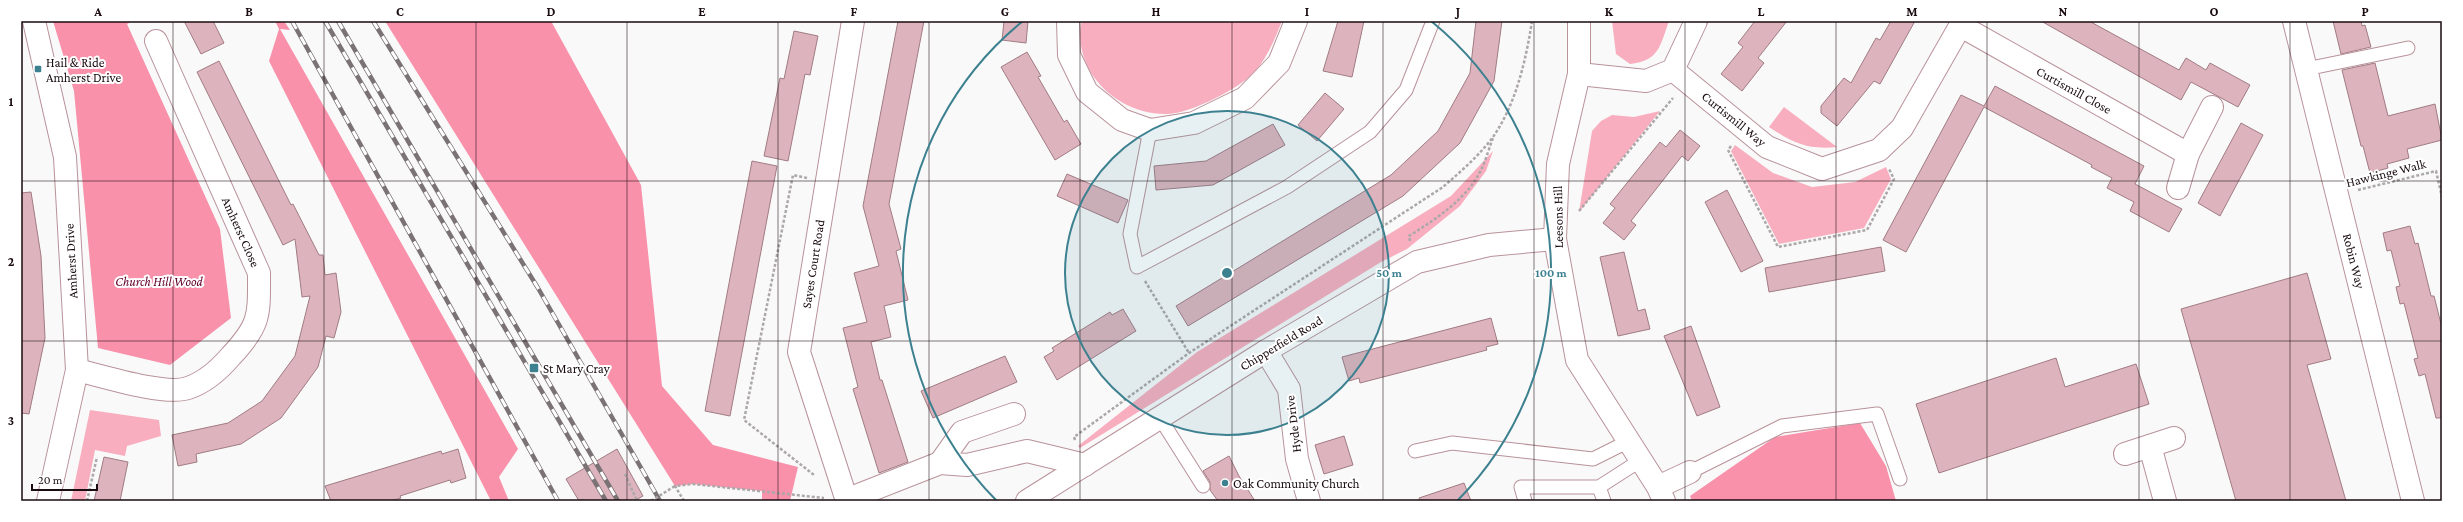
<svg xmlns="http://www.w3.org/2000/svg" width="2463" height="522" viewBox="0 0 2463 522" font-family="'Crimson Pro',serif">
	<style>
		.green { fill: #f8aebe }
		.forest { fill: #f991ab }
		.building { fill: #ddb4bd; stroke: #a17b83 }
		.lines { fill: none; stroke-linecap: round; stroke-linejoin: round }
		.lane-casing { stroke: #b9929a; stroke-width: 15 }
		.street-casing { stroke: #b9929a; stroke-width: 24 }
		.secondary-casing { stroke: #b9929a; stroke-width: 24 }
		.path { stroke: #aca7a9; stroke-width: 2.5; stroke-dasharray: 3 2; stroke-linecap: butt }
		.lane { stroke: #fff; stroke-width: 13 }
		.street { stroke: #fff; stroke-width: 22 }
		.secondary { stroke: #fff; stroke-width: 22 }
		.rail-casing { stroke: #7a7275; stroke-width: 4.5 }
		.rail { stroke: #fff; stroke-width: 3; stroke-dasharray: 9; stroke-linecap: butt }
		.path-bridge { stroke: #aca7a9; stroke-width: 2.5; stroke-dasharray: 3 2; stroke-linecap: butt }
		.grid { fill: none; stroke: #190b0f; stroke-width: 1; stroke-opacity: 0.55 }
		.ring { fill: none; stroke: #3d8190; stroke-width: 2 }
		.poi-dot { fill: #3d8190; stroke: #fff; stroke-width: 1.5 }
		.labels { text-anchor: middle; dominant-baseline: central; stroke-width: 4; stroke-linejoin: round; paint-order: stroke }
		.poi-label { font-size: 13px; fill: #190b0f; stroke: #fff; text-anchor: start }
		.street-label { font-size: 13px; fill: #190b0f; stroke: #fff }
		.park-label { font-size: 13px; font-style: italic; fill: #61002a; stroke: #fff }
		.centre { fill: #3d8190; stroke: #fff; stroke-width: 2 }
		.ring-label { font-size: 12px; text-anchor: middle; font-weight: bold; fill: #3d8190; stroke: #fff; stroke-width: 4; stroke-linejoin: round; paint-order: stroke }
		.neatline { fill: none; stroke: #190b0f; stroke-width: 1.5 }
		.grid-label { font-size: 13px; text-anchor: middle; font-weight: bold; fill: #190b0f }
	</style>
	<rect width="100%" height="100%" fill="#f9f9f9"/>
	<!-- green -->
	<g class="green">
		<path d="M1082,21H1282C1274,41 1265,64 1248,78C1231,92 1187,115 1165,114C1135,114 1105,97 1090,71C1082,57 1077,36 1082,21Z"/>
		<path d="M1612,21H1669C1660,46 1659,61 1630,64L1616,54Z"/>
		<path d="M1784,107L1837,147C1807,150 1793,143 1769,127Z"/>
		<polygon points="1660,111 1579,212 1592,131 1601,121 1612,115 1634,117"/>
		<polygon points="1735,145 1773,173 1812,187 1855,182 1886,167 1891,179 1864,228 1779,244 1731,151"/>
		<polygon points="1493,151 1486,171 1460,206 1407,249 1381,262 1080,448 1078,446 1197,352 1451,196"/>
		<polygon points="90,410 159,420 161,436 127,446 125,456 95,450 85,501 71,501"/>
	</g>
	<!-- forest -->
	<g class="forest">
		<polygon points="53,21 133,21 127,24 220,229 231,318 170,365 98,348 74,91"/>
		<polygon points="275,21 284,21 290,30 280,29 518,449 499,477 509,501 491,501 269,61 279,29"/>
		<polygon points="385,21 551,21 641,185 662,386 713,445 798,467 790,501 762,501 762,491 693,484 675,486"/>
		<polygon points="1860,423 1886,466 1896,501 1692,501 1690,496 1775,437"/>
	</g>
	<!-- building -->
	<g class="building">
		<polygon points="184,21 213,21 224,43 201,54"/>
		<polygon points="898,21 924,21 889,204 901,249 896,251 908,300 884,306 891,337 871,342 880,380 882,380 908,462 879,473 853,389 858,387 843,328 867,322 854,273 879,266 863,206"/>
		<polygon points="1004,21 1028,21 1026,43 1002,40"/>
		<polygon points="1338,21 1364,21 1352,77 1323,71"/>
		<polygon points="1476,21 1502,21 1494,81 1460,143 1403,196 1188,326 1176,306 1391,175 1438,131 1470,73"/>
		<polygon points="1755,21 1787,21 1758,58 1764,63 1742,91 1721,74 1743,47 1738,43"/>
		<polygon points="1891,21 1915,21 1880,84 1874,81 1837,126 1821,113 1821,106 1844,78 1851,83 1876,38 1880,40"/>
		<polygon points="2041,21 2089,21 2179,70 2186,58 2206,70 2210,63 2250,85 2238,107 2191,82 2181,100"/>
		<polygon points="2333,21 2361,21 2362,26 2365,25 2371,47 2341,54"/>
		<polygon points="794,31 818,36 810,75 805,74 788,161 764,156 780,78 784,79"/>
		<polygon points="1027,52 1041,76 1038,77 1064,122 1067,120 1081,144 1055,160 1001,67"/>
		<polygon points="219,61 291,205 293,204 319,255 323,255 325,275 336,273 341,312 334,338 326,336 318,367 281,418 241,444 196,454 197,462 178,466 172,435 228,423 262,401 295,356 310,296 302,297 295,239 283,245 197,72"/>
		<polygon points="2375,63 2388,116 2435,104 2442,140 2407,149 2409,158 2387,164 2388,168 2370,173 2363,146 2361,146 2342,70"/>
		<polygon points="1995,86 2144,166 2135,184 2182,209 2169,232 2130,211 2134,202 2107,188 2112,178 2091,167 2092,165 1984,107 1906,252 1883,240 1961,95 1984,106"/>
		<polygon points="1325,93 1344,109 1317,141 1298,125"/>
		<polygon points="2241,123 2263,135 2220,216 2198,203"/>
		<polygon points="1273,124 1285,145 1213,185 1156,190 1154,166 1206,161"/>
		<polygon points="1680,130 1700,146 1688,161 1682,156 1631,221 1636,225 1624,240 1603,223 1615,208 1610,204 1660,142 1666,147"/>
		<polygon points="752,161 777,166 730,416 705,411"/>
		<polygon points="1067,174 1128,200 1118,223 1057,196"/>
		<polygon points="1727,190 1763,261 1741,272 1705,202"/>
		<polygon points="31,192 41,256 45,338 29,414 21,413 21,193"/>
		<polygon points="2410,226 2415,244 2418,243 2431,296 2434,296 2442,328 2442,418 2436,418 2425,374 2419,376 2414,359 2418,358 2404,303 2400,304 2396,287 2400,286 2391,250 2387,251 2383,233"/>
		<polygon points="1881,247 1885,271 1769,292 1765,268"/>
		<polygon points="1624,252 1638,311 1645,309 1650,329 1618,336 1600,257"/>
		<polygon points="2307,273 2331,359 2307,365 2346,501 2236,501 2181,309"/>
		<polygon points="1123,309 1136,331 1057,380 1044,357 1054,351 1052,348 1110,312 1112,315"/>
		<polygon points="1491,318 1498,344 1486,347 1487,350 1360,383 1359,378 1349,381 1342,357"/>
		<polygon points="1691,326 1720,407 1697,416 1664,336"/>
		<polygon points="1005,356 1017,382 933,418 921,391"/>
		<polygon points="2056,358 2065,387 2136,364 2149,404 1939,473 1916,404"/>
		<polygon points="1344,436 1353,465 1324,474 1315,445"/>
		<polygon points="458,449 466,478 451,483 450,480 400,496 401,498 390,501 331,501 325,486 441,451 442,454"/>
		<polygon points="617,449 643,496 634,501 579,501 566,479"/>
		<polygon points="1229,456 1239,476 1255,501 1218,501 1210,490 1210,482 1203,471"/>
		<polygon points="104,457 128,462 120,501 94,501"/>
		<polygon points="1464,483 1471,501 1420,501 1419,498"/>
	</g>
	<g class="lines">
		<defs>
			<g id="lane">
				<polyline points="2306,69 2408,48"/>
				<polyline points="1150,130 1130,234 1137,267 1287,187 1370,132 1406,90 1433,21"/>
				<polyline points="1160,418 1203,486"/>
				<polyline points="1415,451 1452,443 1593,459 1629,441"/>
				<polyline points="1690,472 1782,426 1877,414 1900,479"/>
				<polyline points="1599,487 1604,501"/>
				<polyline points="1525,501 1521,487 1599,487 1641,460"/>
			</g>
			<g id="street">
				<polyline points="34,21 65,157 77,370 48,501"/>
				<polyline points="1068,21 1069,55 1087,92 1122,120 1150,130 1194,123 1245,98 1279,63 1296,21"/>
				<polyline points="2294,21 2413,501"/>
				<polyline points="1961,26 2188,154"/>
				<polyline points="1673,70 1767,147 1822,169 1879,150 1902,128 1963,21"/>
				<polyline points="2178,188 2188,154 2212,107"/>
				<polyline points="1266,351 1289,389 1297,459 1309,501"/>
				<path d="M77,370C102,376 165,396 188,388C206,382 219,370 231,356C261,324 259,315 259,273L156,41"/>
				<polyline points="2150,446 2165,501"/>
				<polyline points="2125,454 2174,438"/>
				<polyline points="940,463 962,432 1014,414"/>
				<polyline points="1658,487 1690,472"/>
				<polyline points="846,500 940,463 967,465 1027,451 1085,465"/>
				<polyline points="847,501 799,352 853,21"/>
				<polyline points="1027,501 1266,351 1417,262 1489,245 1555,239"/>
			</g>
			<g id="secondary">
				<polyline points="1579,21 1579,74 1558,164 1555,239 1577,360 1658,487 1664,501"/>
				<polyline points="1579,74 1646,81 1673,70 1696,21"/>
			</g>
		</defs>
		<!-- lane casing -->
		<use href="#lane" class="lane-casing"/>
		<!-- street casing -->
		<use href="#street" class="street-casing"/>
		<!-- secondary casing -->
		<use href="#secondary" class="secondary-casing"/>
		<!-- path -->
		<g class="path">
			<polyline points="1731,146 1728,150 1778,247 1867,230 1894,179 1889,169"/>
			<polyline points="807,178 793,175 744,420 814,475"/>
			<polyline points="2358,190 2436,171 2442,197"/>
			<polyline points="1579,211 1673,98"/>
			<path d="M1410,241L1409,236C1436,219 1467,199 1481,170C1486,160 1489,148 1493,138"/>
			<polyline points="1145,281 1189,353"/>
			<path d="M1075,440L1074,437L1189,353L1443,187C1460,172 1479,156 1493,137C1516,104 1526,60 1532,21"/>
			<polyline points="625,474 637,501"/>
			<polyline points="582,499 583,501"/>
			<polyline points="87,501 97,457"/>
			<polyline points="684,501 675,486 693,484 824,498"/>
		</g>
		<!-- lane -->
		<use href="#lane" class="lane"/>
		<!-- street -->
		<use href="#street" class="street"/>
		<!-- secondary -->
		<use href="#secondary" class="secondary"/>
		<defs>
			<g id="rail">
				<polyline points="292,21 558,501"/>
				<polyline points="325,21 606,501"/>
				<polyline points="338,21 618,501"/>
				<polyline points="373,21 538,288 660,501"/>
			</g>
		</defs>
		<!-- rail casing -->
		<use href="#rail" class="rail-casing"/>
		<!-- rail -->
		<use href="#rail" class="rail"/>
		<!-- path-bridge -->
		<polyline class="path-bridge" points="651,501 675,486"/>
	</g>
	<!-- grid -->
	<path class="grid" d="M173,21V501M324,21V501M476,21V501M627,21V501M778,21V501M929,21V501M1080,21V501M1232,21V501M1383,21V501M1534,21V501M1685,21V501M1836,21V501M1987,21V501M2139,21V501M2290,21V501M21,181H2442M21,341H2442"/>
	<!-- distance rings -->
	<circle cx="1227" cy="273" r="162" fill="#3d8190" fill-opacity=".12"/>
	<g class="ring">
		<circle cx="1227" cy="273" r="162"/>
		<path d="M996 500A324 324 0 0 1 1023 21M1431 21A324 324 0 0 1 1458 500"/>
	</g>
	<!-- markers -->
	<g class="poi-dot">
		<rect x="34" y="65" width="8" height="8" rx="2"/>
		<rect x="529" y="363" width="10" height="10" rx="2"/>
		<circle cx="1225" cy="483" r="4"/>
	</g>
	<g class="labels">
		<!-- poi labels -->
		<g class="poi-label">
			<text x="46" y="62">Hail &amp; Ride<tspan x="46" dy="15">Amherst Drive</tspan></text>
			<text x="543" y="368">St Mary Cray</text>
			<text x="1233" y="483">Oak Community Church</text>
		</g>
		<!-- street labels -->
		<g class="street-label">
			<text transform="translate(2074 90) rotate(29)">Curtismill Close</text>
			<text transform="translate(1734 119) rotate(39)">Curtismill Way</text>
			<text transform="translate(2386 173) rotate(-14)">Hawkinge Walk</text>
			<text transform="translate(1558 217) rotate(-91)">Leesons Hill</text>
			<text transform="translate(241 232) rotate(66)">Amherst Close</text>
			<text transform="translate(71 261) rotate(-93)">Amherst Drive</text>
			<text transform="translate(2354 261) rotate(76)">Robin Way</text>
			<text transform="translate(813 264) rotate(-81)">Sayes Court Road</text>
			<text transform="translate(1281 343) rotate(-31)">Chipperfield Road</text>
			<text transform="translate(1293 424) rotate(-97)">Hyde Drive</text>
		</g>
		<!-- park labels -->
		<g class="park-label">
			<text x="159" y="281">Church Hill Wood</text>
		</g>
	</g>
	<circle cx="1227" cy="273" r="6" class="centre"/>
	<g class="ring-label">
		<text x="1389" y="277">50 m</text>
		<text x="1551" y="277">100 m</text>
	</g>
	<!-- border -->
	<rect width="2463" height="522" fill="none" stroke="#ffffff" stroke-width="44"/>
	<!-- scale -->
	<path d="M32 484v6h65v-6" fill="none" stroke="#190b0f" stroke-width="2"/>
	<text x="38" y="484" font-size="12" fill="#190b0f" stroke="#ffffff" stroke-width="3" paint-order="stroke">20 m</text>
	<rect x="22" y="22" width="2419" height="478" class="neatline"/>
	<g class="grid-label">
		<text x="98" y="16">A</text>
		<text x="249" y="16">B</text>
		<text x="400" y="16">C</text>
		<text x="551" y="16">D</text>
		<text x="702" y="16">E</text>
		<text x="854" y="16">F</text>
		<text x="1005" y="16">G</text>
		<text x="1156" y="16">H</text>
		<text x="1307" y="16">I</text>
		<text x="1458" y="16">J</text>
		<text x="1609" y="16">K</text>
		<text x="1761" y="16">L</text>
		<text x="1912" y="16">M</text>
		<text x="2063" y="16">N</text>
		<text x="2214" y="16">O</text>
		<text x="2365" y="16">P</text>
		<text x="11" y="106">1</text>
		<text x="11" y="266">2</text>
		<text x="11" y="425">3</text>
	</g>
</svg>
